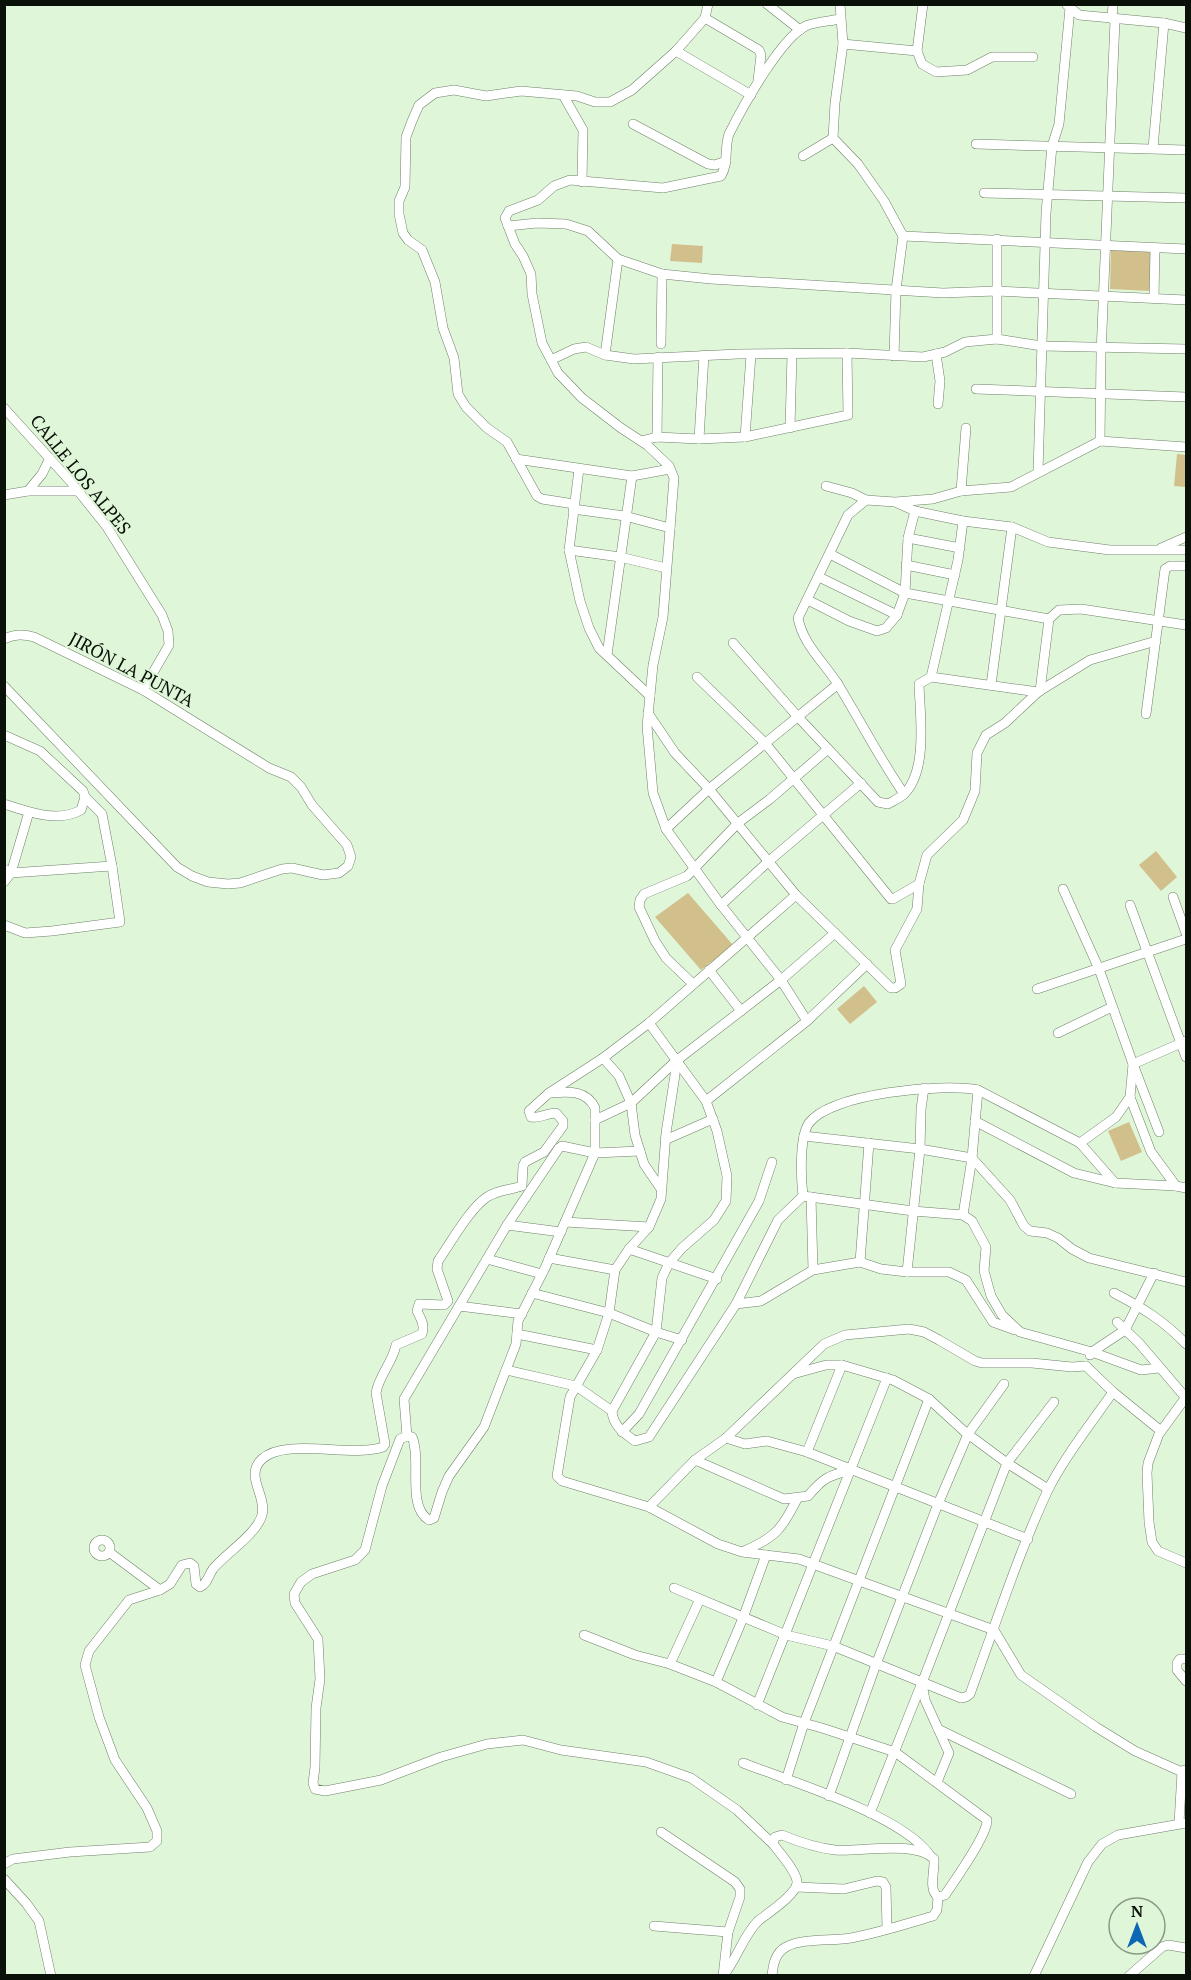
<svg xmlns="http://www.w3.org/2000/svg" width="1191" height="1980" viewBox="0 0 1191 1980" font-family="'PT Serif',serif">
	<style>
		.green { fill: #d1c08c }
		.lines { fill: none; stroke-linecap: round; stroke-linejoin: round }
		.minor-casing { stroke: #6e8168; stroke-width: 10 }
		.minor { stroke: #fff; stroke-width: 9 }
		.labels { text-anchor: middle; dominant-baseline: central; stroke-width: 4.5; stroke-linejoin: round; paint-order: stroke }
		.street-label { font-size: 18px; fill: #0a1108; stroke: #e0f6d9 }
	</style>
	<rect width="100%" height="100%" fill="#e0f6d9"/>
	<!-- green -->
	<g class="green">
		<polygon points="672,244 703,246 702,263 670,261"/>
		<polygon points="1111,250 1152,252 1150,291 1110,289"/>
		<polygon points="1177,454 1186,455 1186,487 1174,486"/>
		<polygon points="1156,851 1177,877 1161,891 1139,865"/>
		<polygon points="688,893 733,945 701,970 655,917"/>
		<polygon points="864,986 877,1002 850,1024 837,1009"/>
		<polygon points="1129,1122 1142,1152 1121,1161 1108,1131"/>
	</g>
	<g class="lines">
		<defs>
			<g id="minor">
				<polyline points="767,4 800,30"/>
				<polyline points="840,4 843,44 835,103 833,138 858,164 884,201 903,236 896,290 894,356"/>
				<polyline points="1067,5 1079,15 1164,23 1186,28"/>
				<polyline points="705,18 759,50 761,55 758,80"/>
				<polyline points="1112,19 1113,4"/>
				<polyline points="843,44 917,51 922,64 936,72 967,70 992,57 1033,57"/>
				<polyline points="676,51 751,95"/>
				<polyline points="917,51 923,4"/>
				<polyline points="563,95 583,130 582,182"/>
				<polyline points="633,124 708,164 715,165 726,161"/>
				<polyline points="976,144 1186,150"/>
				<polyline points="1153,148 1164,23"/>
				<polyline points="803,156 833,138"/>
				<polyline points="984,193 1186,198"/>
				<polyline points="508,226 537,223 566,224 588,231 618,259 662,274 711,279 943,293 996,291 1186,300"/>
				<polyline points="903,236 1186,249"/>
				<polyline points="1154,298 1155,248"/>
				<polyline points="997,339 997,239"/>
				<polyline points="661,344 662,274"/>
				<polyline points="936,354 940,381 938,404"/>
				<polyline points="605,355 618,259"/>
				<polyline points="551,360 574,349 586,347 605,355 634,359 738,354 847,353 923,357 945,352 965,342 997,339 1042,346 1186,349"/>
				<polyline points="976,389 1186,397"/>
				<polyline points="4,408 71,482 107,527 162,615 168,631 169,645 143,690"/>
				<polyline points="790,428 792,354"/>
				<polyline points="657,437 658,357"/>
				<polyline points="745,437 751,355"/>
				<polyline points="699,439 704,355"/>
				<polyline points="641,441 657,437 699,439 745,437 848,415 847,353"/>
				<polyline points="1100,441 1101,354 1115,20"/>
				<polyline points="516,459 632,476 670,469"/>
				<polyline points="579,469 569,550 580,601 589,628 599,648 650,696"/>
				<polyline points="1038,472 1046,213 1052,146 1059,124 1070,8"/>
				<polyline points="826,486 852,493 866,500"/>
				<polyline points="28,491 42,474 50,458"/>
				<polyline points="961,491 966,428"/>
				<polyline points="4,495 28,491 79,491"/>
				<polyline points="897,503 915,511 963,521 1012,527 1048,542 1110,550 1186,550"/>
				<polyline points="574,504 542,499 537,496 507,442 487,428 466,407 458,394 454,358 443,328 435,282 422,250 408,240 403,233 399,214 399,201 405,187 406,137 412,121 419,105 435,93 454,90 486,96 521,91 577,96 595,102 610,102 632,90 676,51 705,18 708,4"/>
				<polyline points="573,509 625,516 670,528"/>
				<polyline points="908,538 960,548"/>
				<polyline points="1161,548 1186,537"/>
				<polyline points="569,550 620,557 666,568"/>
				<polyline points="830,554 905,593 1049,619 1059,610 1081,609 1186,625"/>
				<polyline points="906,565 955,575"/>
				<polyline points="819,577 897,615"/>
				<polyline points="808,600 849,621 877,631 886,628 897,615 905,593 908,538 915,511"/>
				<path d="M4,639C15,634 23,634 34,637L143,690L269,768L291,777L301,787L312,805L347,845L351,857L348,866L339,873L323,875L292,868L282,869L240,883L228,884L208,882L192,876L177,867L4,686"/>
				<path d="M733,643L798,717L878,802L888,804C893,801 900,798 904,794C928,771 920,715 919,684L931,677L1038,692"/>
				<polyline points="607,655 632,476"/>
				<polyline points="697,677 765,743 891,899 893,899 919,884"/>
				<polyline points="931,677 958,560 963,521"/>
				<polyline points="991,685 1012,527"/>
				<polyline points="1040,691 1049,619"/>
				<polyline points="648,713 675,753 709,789 796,895 891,988 895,988 901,984 895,950 917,909 919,884 927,855 963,820 975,791 977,753 986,735 1005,723 1038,692 1090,660 1156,641"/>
				<polyline points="1146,714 1165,569 1170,566 1186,566"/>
				<path d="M4,735L40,751L83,791L85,797L81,810C58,823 28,812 4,804"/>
				<path d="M904,794C880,759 861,722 839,686C825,663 803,645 798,618L848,515L866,500L895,502L933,499L961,491L1011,487L1100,441L1186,447"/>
				<polyline points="666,829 709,789 838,684"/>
				<polyline points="4,869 11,873 112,866"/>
				<polyline points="4,882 11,873 29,812"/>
				<polyline points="1173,897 1186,933"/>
				<polyline points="721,905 769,861 861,783"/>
				<polyline points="1130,905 1186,1057"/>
				<polyline points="4,925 25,933 52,931 120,922 112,866 102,814 85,797"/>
				<polyline points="709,970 741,1011"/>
				<polyline points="693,984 666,958 655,941 639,907 640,900 644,894 687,876 738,823 770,799 828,749"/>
				<polyline points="1037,989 1186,939"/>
				<path d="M807,1021L781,980L721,905L666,829L653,793L647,726L653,665L663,617L674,478L669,466L647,445L621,428L582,398L558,373L542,343L532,294L531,274L523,256L515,244L505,218L509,211L538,200L554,186L570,180L663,188L721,176C729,163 724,148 729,134C742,108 782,35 808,25C818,22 830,21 840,19"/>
				<path d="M649,1023L706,1101L717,1131L727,1176L726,1201L714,1220L682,1248L669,1263L662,1278L656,1332L612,1411C613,1426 624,1433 635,1441L649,1437L736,1304L778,1220L803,1196"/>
				<polyline points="1058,1033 1112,1007"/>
				<polyline points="603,1058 619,1076 631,1103 635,1135 644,1164 661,1189"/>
				<polyline points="676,1061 675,1075 666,1133 661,1199 649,1227 629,1249 615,1270 609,1313 597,1350 570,1397 557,1476 562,1481 649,1507 718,1544 742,1552 799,1559 994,1630 1021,1675 1096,1727 1135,1751 1182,1772 1186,1772"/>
				<path d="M549,1093C567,1092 586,1089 595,1108V1153L545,1268L518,1321L516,1344L484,1427L449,1476L442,1492L434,1518L429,1520C406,1507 422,1458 412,1437L407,1436L400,1439L382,1486L365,1550L355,1560L312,1574L301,1582L294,1594L295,1603L318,1639L320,1679L316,1708L315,1767L313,1783L315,1789L325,1791L381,1780L441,1757L487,1744L523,1740L561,1750L646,1762L691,1778L737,1810L773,1844"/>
				<polyline points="1130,1097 1151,1152 1176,1186 1186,1188"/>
				<polyline points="706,1101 807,1021 867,964"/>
				<polyline points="595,1120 631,1103 676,1061 781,980 835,933"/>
				<polyline points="975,1121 1074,1173 1115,1183 1176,1186"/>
				<polyline points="1159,1132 1133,1064 1186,1041"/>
				<polyline points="804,1136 920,1149 972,1158 1010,1200 1024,1226 1030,1231 1047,1233 1058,1238 1072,1249 1089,1258 1186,1282"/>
				<polyline points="665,1140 713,1119"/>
				<polyline points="1080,1143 1115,1183"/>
				<path d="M803,1196C801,1179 799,1137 809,1123C831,1093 943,1083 978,1090L1080,1143L1116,1117L1130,1097L1133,1064L1099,969L1063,889"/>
				<polyline points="803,1196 913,1211 963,1215 972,1221 986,1247 984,1271 991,1296 1002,1315 1020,1332 1092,1352 1141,1370 1159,1368"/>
				<polyline points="811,1197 813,1270"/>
				<polyline points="963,1215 972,1158 978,1090"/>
				<polyline points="565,1222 649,1227"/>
				<polyline points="507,1225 561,1232"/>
				<polyline points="629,1249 717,1279"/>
				<polyline points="549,1258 615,1270"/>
				<polyline points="487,1259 542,1274"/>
				<polyline points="860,1262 869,1143"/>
				<polyline points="907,1272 920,1149 921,1109 924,1088"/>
				<polyline points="532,1293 609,1313 656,1332 682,1340"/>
				<path d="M1114,1293C1143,1308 1164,1321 1186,1344"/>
				<polyline points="736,1304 761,1301 813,1270 860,1262 881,1269 907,1272 949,1272 966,1280 993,1322 1015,1330"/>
				<polyline points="459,1306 522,1314"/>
				<polyline points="1117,1322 1139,1343 1186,1398"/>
				<polyline points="517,1334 597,1350"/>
				<polyline points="1090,1355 1092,1352 1125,1330 1154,1273"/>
				<polyline points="1086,1366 1113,1392 1161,1431"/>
				<polyline points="506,1370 576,1386 612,1411"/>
				<polyline points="793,1374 826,1365 842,1365 893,1380 929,1399 965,1432 1007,1463 1048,1489"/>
				<polyline points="1186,1397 1159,1434 1148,1463 1147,1473 1149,1522 1152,1542 1158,1551 1186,1563"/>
				<polyline points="622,1432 639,1414 759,1201 772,1162"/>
				<polyline points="407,1436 404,1399 507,1225 559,1148 562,1146 595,1153 640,1151"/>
				<polyline points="726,1438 745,1444 767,1441 807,1452 1028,1539"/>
				<polyline points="807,1452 842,1365"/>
				<path d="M695,1460L784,1499L808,1496C823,1478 829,1475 852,1470"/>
				<polyline points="649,1507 695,1460 726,1438 824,1344 845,1335 909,1329 924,1332 939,1340 975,1361 982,1363 1032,1363 1072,1367 1086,1366"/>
				<circle cx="102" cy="1548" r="8"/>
				<path d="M744,1551C776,1537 782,1529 797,1499"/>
				<polyline points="109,1552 160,1590"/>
				<path d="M674,1588L786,1635L833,1646L961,1698L966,1697L970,1694C995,1626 1017,1557 1047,1492C1063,1459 1092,1422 1113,1392"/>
				<path d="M584,1635L635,1655L670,1664L716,1682L782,1717L822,1728L895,1752L987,1820C988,1834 955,1880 945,1895L938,1897C928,1889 935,1871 934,1859C915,1840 862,1852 835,1850C817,1848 799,1842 782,1835L775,1837L773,1844C779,1852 798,1873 797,1883C796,1895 768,1913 758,1921C743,1936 737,1959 723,1976"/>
				<polyline points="1186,1659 1180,1659 1177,1663 1177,1670 1186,1681"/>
				<polyline points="670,1664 700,1599"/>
				<polyline points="716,1682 743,1618 766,1555"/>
				<polyline points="757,1705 887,1378"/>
				<polyline points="938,1729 1071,1794"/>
				<path d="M743,1763C792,1782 899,1814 929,1854"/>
				<polyline points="786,1780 804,1723 929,1399"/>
				<polyline points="937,1782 949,1753 925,1700 922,1683 1007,1463 1054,1402"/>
				<polyline points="829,1796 875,1667 938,1504 968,1434 1004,1384"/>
				<polyline points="870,1813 921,1685"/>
				<polyline points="1179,1823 1182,1772 1184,1770"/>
				<polyline points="661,1832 735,1882 740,1889 740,1897 728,1932 723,1976"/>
				<path d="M4,1864L13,1859L70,1852L150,1847L157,1841V1831L147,1808L115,1760L99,1717L85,1665L89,1651L129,1600L160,1590L170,1584L182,1565L190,1563L194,1566L196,1584L200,1587C208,1583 208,1576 213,1569C225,1554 257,1534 262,1515C267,1495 244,1476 262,1459C285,1437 352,1458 383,1447L385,1444L376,1393C379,1375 393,1362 396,1345L422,1334C425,1325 421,1319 417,1311L419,1304L444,1305L448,1301L437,1269L438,1261C450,1244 470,1208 487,1197C498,1190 510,1190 522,1186L523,1166L525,1162L544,1152L563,1126V1121L556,1113C546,1113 540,1119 531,1117L529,1111L549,1093L603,1058L649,1023L796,895"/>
				<polyline points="4,1879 26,1903 39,1921 51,1976"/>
				<polyline points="796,1887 844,1889 877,1881 883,1882 886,1887 887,1929"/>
				<polyline points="654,1926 728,1932"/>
				<path d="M772,1976C773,1965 775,1953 786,1947C801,1938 833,1941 851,1938C878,1933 906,1924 933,1916L937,1910L938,1897"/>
				<polyline points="1034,1976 1088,1862 1102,1844 1118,1835 1186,1823"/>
				<polyline points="1129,1976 1162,1947 1168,1945 1186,1948"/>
			</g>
		</defs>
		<!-- minor casing -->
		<use href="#minor" class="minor-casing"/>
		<!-- minor -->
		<use href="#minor" class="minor"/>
	</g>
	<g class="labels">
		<!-- street labels -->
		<g class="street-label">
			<text transform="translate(81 474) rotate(51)">CALLE LOS ALPES</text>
			<text transform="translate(132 669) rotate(28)">JIRÓN LA PUNTA</text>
		</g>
	</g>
	<!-- border -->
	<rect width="1191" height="1980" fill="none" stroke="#0a1108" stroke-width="12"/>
	<!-- north arrow -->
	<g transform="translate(1137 1926)"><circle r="28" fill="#e0f6d9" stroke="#8a9a85" stroke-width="1.5"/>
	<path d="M0-4.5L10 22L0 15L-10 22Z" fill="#0c67b4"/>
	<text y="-9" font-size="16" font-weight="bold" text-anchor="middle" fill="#0a1108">N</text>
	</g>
</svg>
